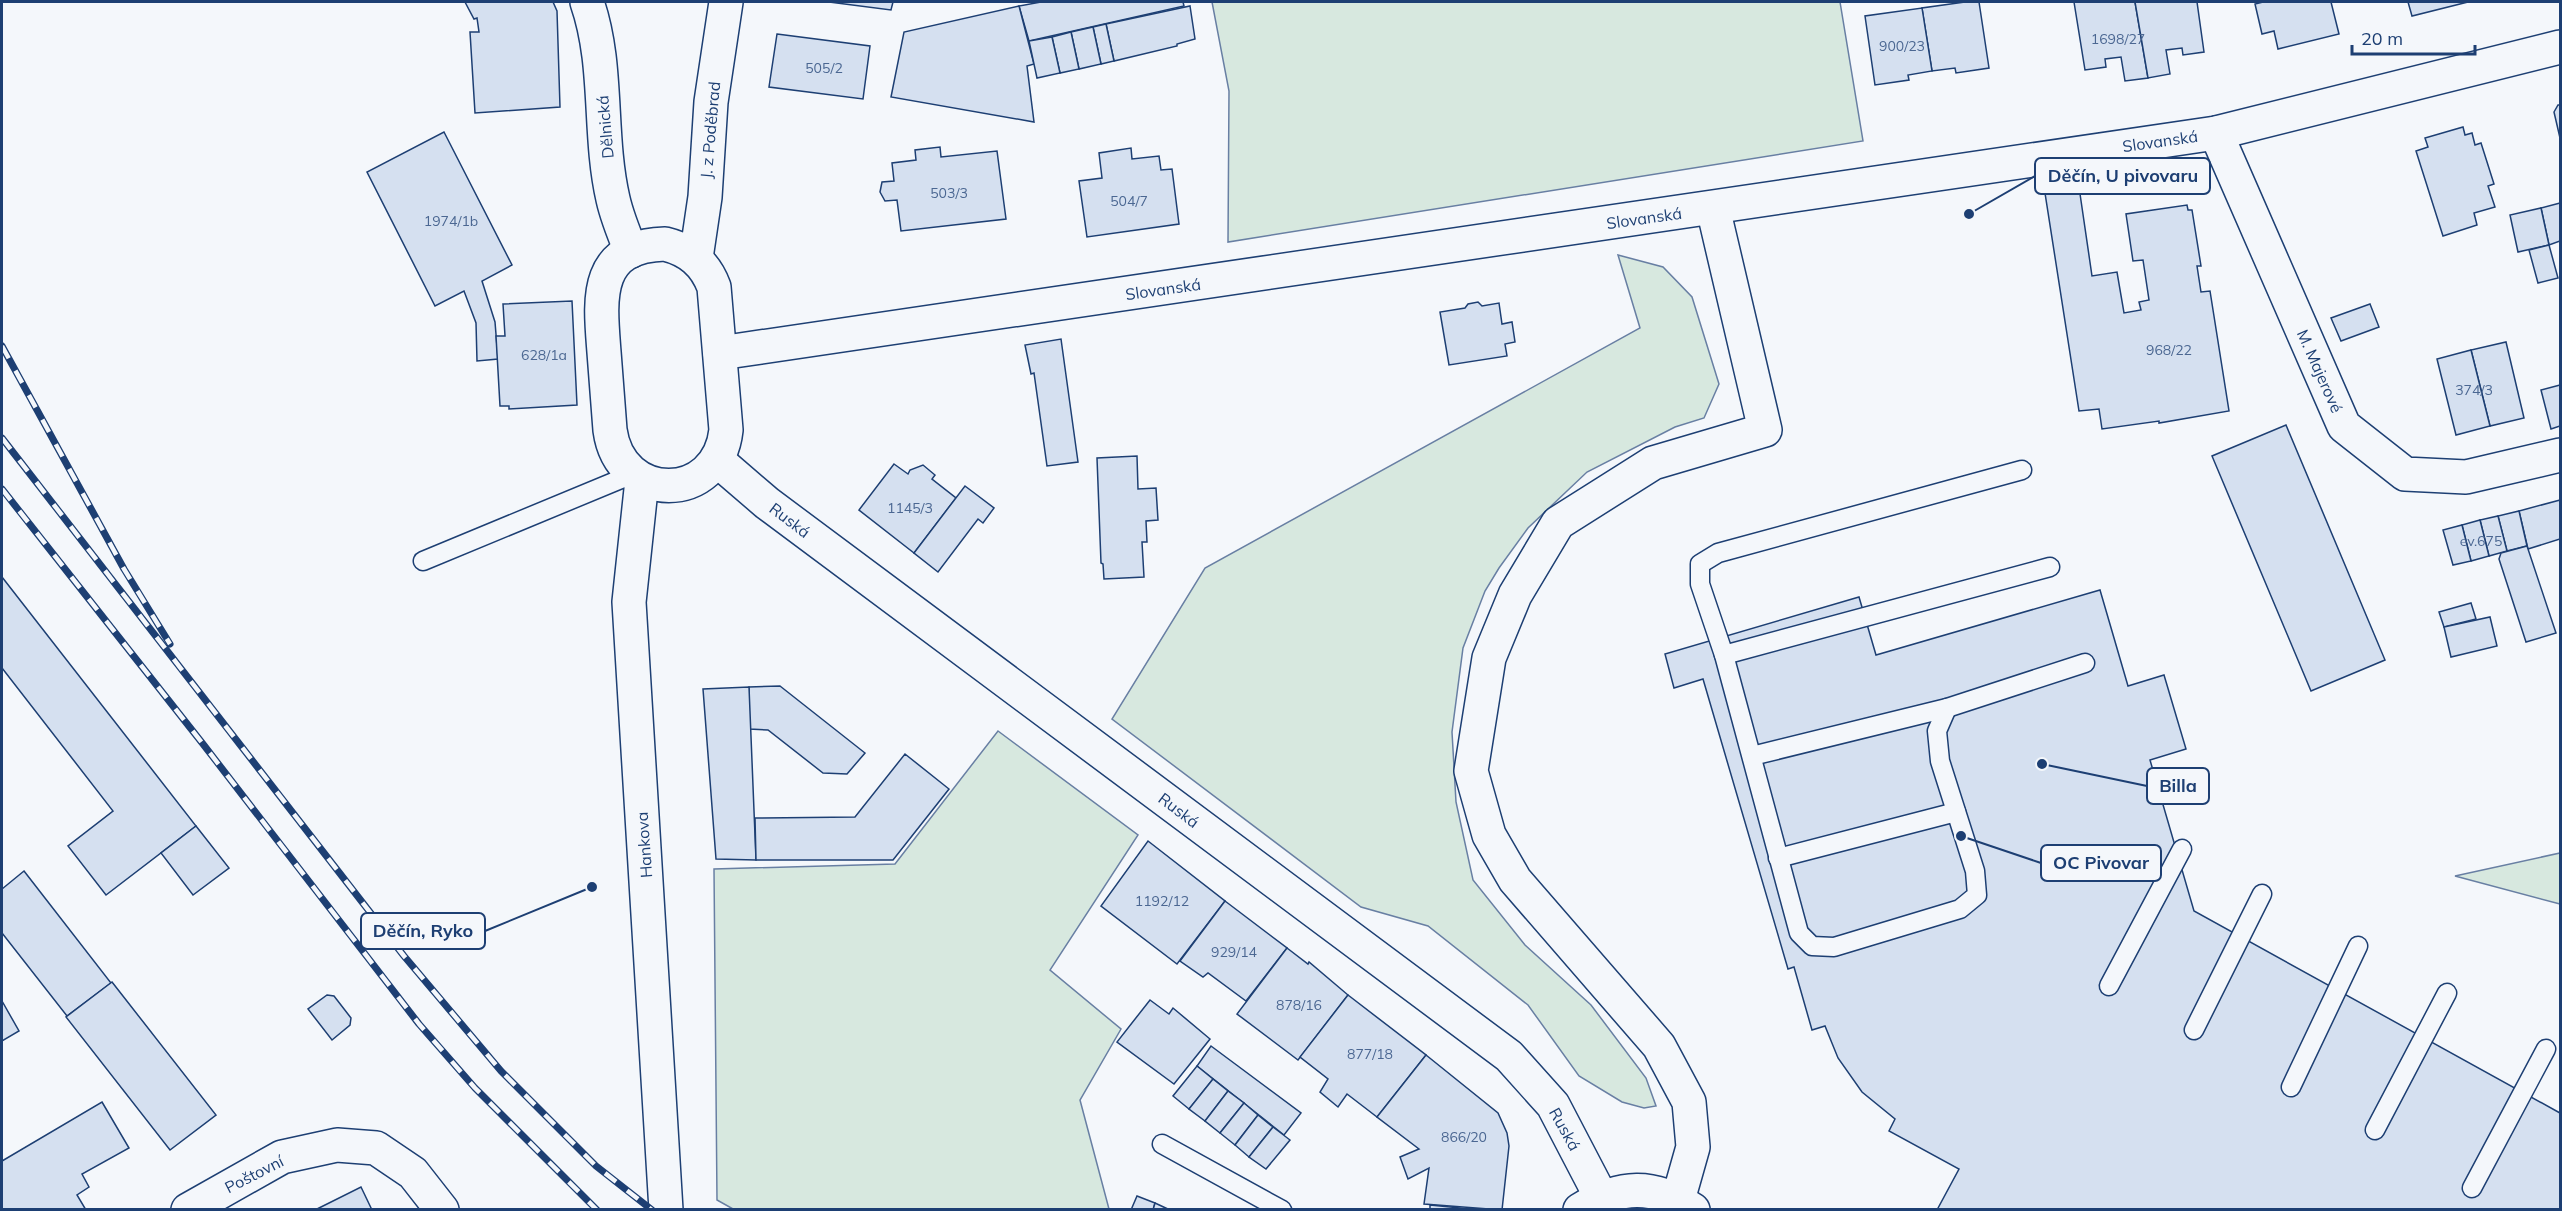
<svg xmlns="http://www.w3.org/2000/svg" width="2562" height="1211" viewBox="0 0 2562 1211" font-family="Mulish,sans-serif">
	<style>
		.green { fill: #d7e8df; stroke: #687fa3; stroke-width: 1.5 }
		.building { fill: #d5e0f0; stroke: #1d3f73; stroke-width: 1.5 }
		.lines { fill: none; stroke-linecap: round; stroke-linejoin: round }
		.service-casing { stroke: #1d3f73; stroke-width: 21 }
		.minor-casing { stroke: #1d3f73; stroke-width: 36 }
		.service { stroke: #f4f7fb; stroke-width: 18 }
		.minor { stroke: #f4f7fb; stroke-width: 33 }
		.rail-casing { stroke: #1d3f73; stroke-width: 7 }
		.rail { stroke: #f4f7fb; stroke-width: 4.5; stroke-dasharray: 14; stroke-linecap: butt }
		.labels { text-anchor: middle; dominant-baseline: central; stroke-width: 4.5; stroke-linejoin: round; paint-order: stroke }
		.number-label { font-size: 14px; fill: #4b6792 }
		.street-label { font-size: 16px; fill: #1d3f73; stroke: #f4f7fb }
		.leader { fill: none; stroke: #1d3f73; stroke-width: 2 }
		.callout-dot { fill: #1d3f73; stroke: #f4f7fb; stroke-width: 2 }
		.callout { fill: #f4f7fb; stroke: #1d3f73; stroke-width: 2 }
		.callout-label { font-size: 18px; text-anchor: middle; font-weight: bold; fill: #1d3f73 }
	</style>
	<rect width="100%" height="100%" fill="#f4f7fb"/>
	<!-- green -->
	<g class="green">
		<polygon points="1212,2 1840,2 1863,141 1228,242 1229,91"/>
		<polygon points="1618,255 1663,267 1692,297 1719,384 1704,418 1675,427 1587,472 1528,528 1499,568 1485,591 1463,648 1452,732 1456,802 1473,880 1525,945 1591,1005 1646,1078 1656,1106 1644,1108 1622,1102 1579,1076 1528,1005 1428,926 1361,907 1112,719 1205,568 1640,328"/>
		<polygon points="998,731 1138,835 1050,970 1121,1029 1080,1100 1109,1209 733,1209 717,1200 714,869 895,864"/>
		<polygon points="2560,853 2560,904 2455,876"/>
	</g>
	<!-- building -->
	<g class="building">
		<polygon points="465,2 553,2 557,11 560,107 475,113 470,32 479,32 477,18 474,19"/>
		<polygon points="829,2 893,2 891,10"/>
		<polygon points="1041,2 1183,2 1184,6 1029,41 1019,6"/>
		<polygon points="1965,2 1979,2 1989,68 1956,73 1955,68 1932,71 1922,8"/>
		<polygon points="2074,2 2135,2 2148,78 2125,81 2121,57 2105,59 2106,67 2085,70"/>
		<polygon points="2135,2 2197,2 2204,52 2183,55 2182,48 2166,50 2170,74 2148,78"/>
		<polygon points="2263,2 2331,2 2339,34 2278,49 2274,31 2262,34 2255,4"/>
		<polygon points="2408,2 2468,2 2412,16"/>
		<polygon points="1019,6 1034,64 1027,66 1034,122 891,97 904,32"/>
		<polygon points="1190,6 1195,39 1177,44 1177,46 1114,61 1106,24"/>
		<polygon points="1922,8 1932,71 1908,75 1909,80 1875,85 1865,16"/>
		<polygon points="1106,24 1114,61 1101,64 1093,27"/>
		<polygon points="1093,27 1101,64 1079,69 1071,32"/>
		<polygon points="1071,32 1079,69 1060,73 1052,37"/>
		<polygon points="777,34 870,46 863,99 769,87"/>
		<polygon points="1052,37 1060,73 1037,78 1029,41"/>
		<polygon points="2558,105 2560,105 2560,138 2554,112"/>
		<polygon points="2463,127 2465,135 2472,133 2475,145 2481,143 2494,184 2488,186 2495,207 2474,213 2477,225 2443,236 2416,151 2428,147 2425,138"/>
		<polygon points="444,132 512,265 482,281 495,322 498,359 477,361 476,323 464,291 435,306 367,172"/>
		<polygon points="940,147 941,157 997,151 1006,219 901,231 897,200 885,201 880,192 882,182 894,181 892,163 916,160 915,150"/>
		<polygon points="1131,148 1132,159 1159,156 1161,170 1172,169 1179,224 1087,237 1079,181 1102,178 1099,153"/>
		<polygon points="2079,187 2092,276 2117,272 2124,313 2141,310 2139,302 2149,300 2143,260 2133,261 2126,214 2187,205 2188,210 2192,210 2201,266 2197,266 2201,292 2210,291 2229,411 2159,423 2159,421 2102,429 2099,409 2079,411 2045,193"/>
		<polygon points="2560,203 2560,241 2549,245 2541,208"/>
		<polygon points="2541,208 2549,245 2518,252 2510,215"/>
		<polygon points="2549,245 2558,278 2538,283 2529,250"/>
		<polygon points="572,301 577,405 509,409 509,406 500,406 496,336 505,336 503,304"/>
		<polygon points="1478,302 1482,306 1499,303 1502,324 1512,322 1515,342 1505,344 1507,356 1449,365 1440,312 1465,308 1468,304"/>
		<polygon points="2370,304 2379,327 2341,341 2331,318"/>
		<polygon points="1061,339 1078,462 1047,466 1034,373 1031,374 1025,345"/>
		<polygon points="2506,342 2524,418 2490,426 2471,350"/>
		<polygon points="2471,350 2490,426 2456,435 2437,359"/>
		<polygon points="2560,385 2560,426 2551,429 2541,390"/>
		<polygon points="2286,425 2385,660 2311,691 2212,456"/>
		<polygon points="1137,456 1138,489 1156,488 1158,520 1146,521 1147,542 1142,542 1144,577 1104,579 1103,564 1101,563 1097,458"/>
		<polygon points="894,464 908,474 910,470 923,465 935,475 932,479 956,498 914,553 859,510"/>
		<polygon points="965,486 994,508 983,523 978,519 938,572 914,553"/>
		<polygon points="2560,500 2560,539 2528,549 2519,511"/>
		<polygon points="2519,511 2527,546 2507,551 2498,516"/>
		<polygon points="2498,516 2507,551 2489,556 2480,520"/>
		<polygon points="2480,520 2489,556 2471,561 2462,525"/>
		<polygon points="2462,525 2471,561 2453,565 2443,530"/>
		<polygon points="2527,546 2556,633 2526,642 2499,559 2501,553"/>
		<polygon points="2,577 196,826 106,895 68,846 113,811 2,668"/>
		<polygon points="2100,590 2128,686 2164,675 2186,749 2150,760 2194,911 2560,1113 2560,1210 1937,1210 1959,1169 1889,1131 1895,1119 1862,1092 1838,1058 1825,1026 1812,1030 1794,967 1788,969 1703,679 1674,688 1665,654 1859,597 1876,655"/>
		<polygon points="2471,603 2476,619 2444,627 2439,612"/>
		<polygon points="2490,617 2497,646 2451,657 2444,627"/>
		<polygon points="780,686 865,753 847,774 823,773 768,730 749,729 749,687"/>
		<polygon points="749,687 756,860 716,859 703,689"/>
		<polygon points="905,754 949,789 893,860 756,860 755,818 855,817"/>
		<polygon points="196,826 229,868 193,895 161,853"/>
		<polygon points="1148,841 1225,901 1177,964 1101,906"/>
		<polygon points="24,871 111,983 67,1016 2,933 2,889"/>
		<polygon points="1225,901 1287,948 1246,1001 1208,973 1203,977 1180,961"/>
		<polygon points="1287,948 1308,964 1309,962 1348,995 1298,1060 1237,1014"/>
		<polygon points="112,982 216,1115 170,1150 66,1017"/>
		<polygon points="327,995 334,996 351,1018 350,1025 332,1040 308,1009"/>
		<polygon points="1348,995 1426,1055 1377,1117 1347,1094 1338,1107 1320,1092 1328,1079 1300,1057"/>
		<polygon points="1150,1000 1169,1014 1173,1008 1210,1039 1174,1084 1117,1042"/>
		<polygon points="2,1001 19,1031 2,1041"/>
		<polygon points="1211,1046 1301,1113 1284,1135 1197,1066"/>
		<polygon points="1426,1055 1498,1113 1507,1133 1509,1146 1502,1210 1424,1204 1429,1168 1408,1179 1400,1157 1419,1149 1377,1117"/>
		<polygon points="1197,1066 1213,1079 1189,1109 1173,1096"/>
		<polygon points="1213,1079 1228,1091 1205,1121 1189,1109"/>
		<polygon points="1228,1091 1244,1103 1220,1133 1205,1121"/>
		<polygon points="102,1102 129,1148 82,1174 89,1187 77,1195 86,1210 2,1210 2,1161"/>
		<polygon points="1244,1103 1258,1115 1235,1145 1220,1133"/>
		<polygon points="1258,1115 1273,1127 1249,1157 1235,1145"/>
		<polygon points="1273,1127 1290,1140 1266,1169 1249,1157"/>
		<polygon points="361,1187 372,1210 315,1210"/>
		<polygon points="1137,1196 1155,1203 1153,1210 1131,1210"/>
		<polygon points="1155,1203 1170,1210 1153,1210"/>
		<polygon points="1430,1205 1480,1210 1430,1210"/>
	</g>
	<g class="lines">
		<defs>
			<g id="service">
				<polyline points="423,561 633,474"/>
				<polyline points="1724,655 2050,567"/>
				<polyline points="1947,708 1937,731 1940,761 1975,871 1977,895 1960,909 1834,947 1812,946 1799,933 1724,655 1700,584 1700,564 1718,553 2022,470"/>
				<polyline points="1752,756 1947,708 2085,663"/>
				<polyline points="1778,858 1956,812"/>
				<polyline points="2109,986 2182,849"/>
				<polyline points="2194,1030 2262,894"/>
				<polyline points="2291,1087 2358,946"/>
				<polyline points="2375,1130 2447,993"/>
				<polyline points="1162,1144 1282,1210"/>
				<polyline points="2472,1188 2546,1049"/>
			</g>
			<g id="minor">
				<path d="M587,2C609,65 598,134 613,199C617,217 624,234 631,251"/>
				<polyline points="2216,133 2344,426 2405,474 2466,477 2560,455"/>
				<path d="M665,244C689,250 705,263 714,287L726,430C718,504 620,504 610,430C608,404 606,378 604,352C600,300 593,246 665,244Z"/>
				<polyline points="696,258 705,197 711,102 726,2"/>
				<polyline points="720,353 2216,133 2560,47"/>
				<polyline points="717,460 767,503 1509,1056 1553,1105 1601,1197"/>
				<polyline points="642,480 629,602 666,1210"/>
				<polyline points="1678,1200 1693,1147 1689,1102 1659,1046 1515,880 1489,835 1471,771 1489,658 1515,595 1558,523 1653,463 1765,430 1713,208"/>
				<polyline points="188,1210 282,1157 337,1145 376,1148 413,1173 442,1210"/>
				<path d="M1580,1210C1620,1185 1653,1183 1693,1210"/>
			</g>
		</defs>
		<!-- service casing -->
		<use href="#service" class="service-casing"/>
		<!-- minor casing -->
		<use href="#minor" class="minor-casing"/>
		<!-- service -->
		<use href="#service" class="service"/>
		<!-- minor -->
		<use href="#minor" class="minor"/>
		<defs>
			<g id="rail">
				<polyline points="2,346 124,569 170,644"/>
				<polyline points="2,438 404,956 501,1071 596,1166 652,1210"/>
				<polyline points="2,489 203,744 419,1024 475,1088 597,1210"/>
			</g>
		</defs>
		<!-- rail casing -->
		<use href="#rail" class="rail-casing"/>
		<!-- rail -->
		<use href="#rail" class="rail"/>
	</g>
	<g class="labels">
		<!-- number labels -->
		<g class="number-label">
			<text x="2118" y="39">1698/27</text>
			<text x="1902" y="46">900/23</text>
			<text x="824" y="68">505/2</text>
			<text x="949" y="193">503/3</text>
			<text x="1129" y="201">504/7</text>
			<text x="451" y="221">1974/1b</text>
			<text x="2169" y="350">968/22</text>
			<text x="544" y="355">628/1a</text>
			<text x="2474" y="390">374/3</text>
			<text x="910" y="508">1145/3</text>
			<text x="2481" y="541">ev.675</text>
			<text x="1162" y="901">1192/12</text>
			<text x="1234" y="952">929/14</text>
			<text x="1299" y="1005">878/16</text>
			<text x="1370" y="1054">877/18</text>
			<text x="1464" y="1137">866/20</text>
		</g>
		<!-- street labels -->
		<g class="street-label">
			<text transform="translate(605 127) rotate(-95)">Dělnická</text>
			<text transform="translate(710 130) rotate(-85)">J. z Poděbrad</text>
			<text transform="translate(2160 141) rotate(-8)">Slovanská</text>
			<text transform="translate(1644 218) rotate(-8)">Slovanská</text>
			<text transform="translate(1163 289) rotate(-8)">Slovanská</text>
			<text transform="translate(2320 371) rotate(66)">M. Majerové</text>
			<text transform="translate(790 520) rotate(37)">Ruská</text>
			<text transform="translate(1179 810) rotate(37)">Ruská</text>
			<text transform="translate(644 845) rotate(-94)">Hankova</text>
			<text transform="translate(1565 1129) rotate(61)">Ruská</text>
			<text transform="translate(254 1174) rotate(-27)">Poštovní</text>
		</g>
	</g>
	<!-- callouts -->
	<path class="leader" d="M1969 214L2035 176M2042 764L2147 786M1961 836L2041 863M592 887L485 931"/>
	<g class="callout-dot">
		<circle cx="1969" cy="214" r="6"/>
		<circle cx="2042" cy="764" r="6"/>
		<circle cx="1961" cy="836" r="6"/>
		<circle cx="592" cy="887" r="6"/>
	</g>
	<g class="callout">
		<rect x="2035" y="158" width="175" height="36" rx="6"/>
		<rect x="2147" y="768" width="62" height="36" rx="6"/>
		<rect x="2041" y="845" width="120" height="36" rx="6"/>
		<rect x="361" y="913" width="124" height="36" rx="6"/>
	</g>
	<g class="callout-label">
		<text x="2123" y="182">Děčín, U pivovaru</text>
		<text x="2178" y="792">Billa</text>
		<text x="2101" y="869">OC Pivovar</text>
		<text x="423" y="937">Děčín, Ryko</text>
	</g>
	<!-- border -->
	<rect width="2562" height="1211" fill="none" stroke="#1d3f73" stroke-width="6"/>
	<!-- scale -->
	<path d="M2352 45v9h123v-9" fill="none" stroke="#1d3f73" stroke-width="3"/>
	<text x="2361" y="45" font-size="18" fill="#1d3f73" stroke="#f4f7fb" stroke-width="4.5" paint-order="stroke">20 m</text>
</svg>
